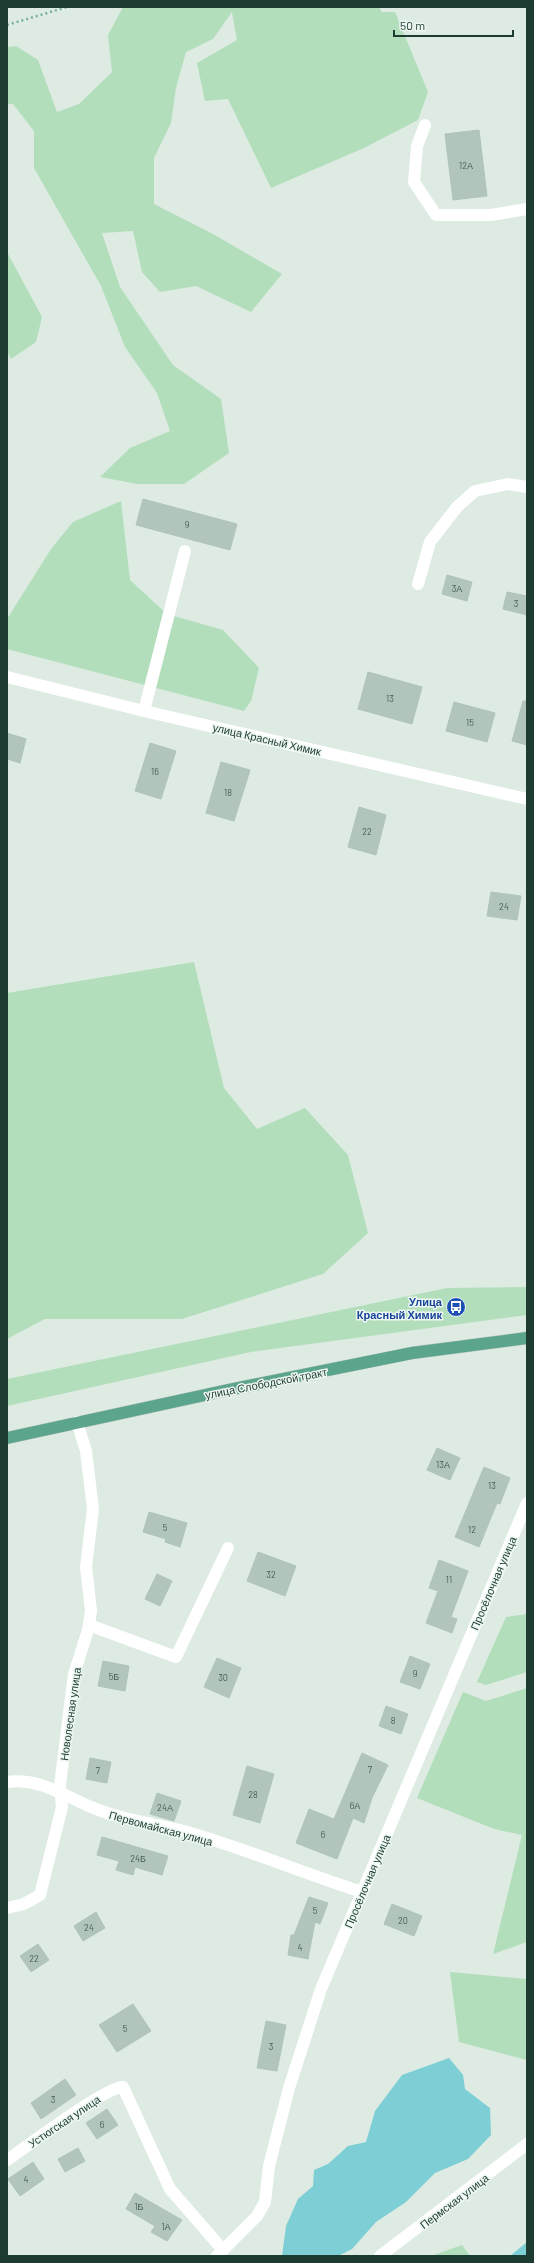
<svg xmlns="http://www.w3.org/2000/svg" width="534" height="2263" viewBox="0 0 534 2263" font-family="Barlow,sans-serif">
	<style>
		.green { fill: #b3debc }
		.water { fill: #7eced6 }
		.building { fill: #b2c5bc; stroke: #afc4ba }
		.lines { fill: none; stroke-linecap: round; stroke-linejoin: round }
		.major-casing { stroke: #c0c8c5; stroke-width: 13 }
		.path { stroke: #7ab19c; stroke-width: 2.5; stroke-dasharray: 2 3; stroke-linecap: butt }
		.minor { stroke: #fff; stroke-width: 12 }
		.major { stroke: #5ca58d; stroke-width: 12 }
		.labels { text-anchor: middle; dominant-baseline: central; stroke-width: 3; stroke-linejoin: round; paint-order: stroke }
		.number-label { font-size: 9px; fill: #425e54 }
		.street-label { font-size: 11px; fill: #1d3b31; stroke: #edf7f1 }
		.transit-label { font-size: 11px; font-weight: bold; fill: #164399; stroke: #edf7f1; text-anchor: end }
	</style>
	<rect width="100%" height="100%" fill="#ddebe3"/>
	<!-- green -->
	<g class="green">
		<polygon points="123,7 379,7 382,12 395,12 428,92 418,120 364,148 271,188 228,99 205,101 197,63 237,40 232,12 213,39 186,52 176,88 171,123 154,158 154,204 213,234 282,274 251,312 196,286 160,292 142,272 133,231 102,233 120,287 173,365 221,399 229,453 184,484 137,484 100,477 130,448 170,431 157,393 125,347 101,286 34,168 34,131 13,104 7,104 7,47 16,46 38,60 57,112 79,104 112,72 108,35"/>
		<polygon points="7,252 42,317 36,342 11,359 7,352"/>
		<polygon points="121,501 130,580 167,614 223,630 259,668 251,701 244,711 7,649 7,619 51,549 73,522"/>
		<polygon points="194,962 224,1088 257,1129 305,1108 348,1155 368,1233 323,1274 182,1319 45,1319 7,1339 7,993"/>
		<polygon points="527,1287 527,1315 251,1352 7,1406 7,1379 447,1288"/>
		<polygon points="527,1614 527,1672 486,1685 477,1682 506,1617"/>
		<polygon points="527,1688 527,1942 493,1954 522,1835 494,1829 417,1798 463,1692 486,1701"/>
		<polygon points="450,1972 527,1979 527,2060 459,2042"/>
		<polygon points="462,2245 470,2256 431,2256"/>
	</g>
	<!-- water -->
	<g class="water">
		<polygon points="449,2058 463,2075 465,2089 490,2108 491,2135 468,2159 435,2173 406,2202 376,2222 352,2249 338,2256 282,2256 286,2226 298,2199 313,2186 314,2170 328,2164 348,2146 366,2142 375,2111 402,2075"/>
		<polygon points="527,2242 527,2256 510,2256"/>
	</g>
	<!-- building -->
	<g class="building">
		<polygon points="479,130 487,196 453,200 445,134"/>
		<polygon points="143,499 237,524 230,550 136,525"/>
		<polygon points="447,575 472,582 467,601 442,594"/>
		<polygon points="507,592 527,596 527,615 503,609"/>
		<polygon points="368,672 422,687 412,724 358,709"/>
		<polygon points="523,701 527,701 527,745 512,741"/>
		<polygon points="454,702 495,713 487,742 446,731"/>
		<polygon points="7,733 26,739 20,763 7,759"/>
		<polygon points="150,743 176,751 161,799 135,791"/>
		<polygon points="221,762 250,770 234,821 206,813"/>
		<polygon points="359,807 386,815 376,855 348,847"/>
		<polygon points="491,892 521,896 517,920 487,916"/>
		<polygon points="437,1448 460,1458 450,1480 427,1470"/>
		<polygon points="484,1467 510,1478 500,1504 497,1503 479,1547 455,1537"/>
		<polygon points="149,1512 187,1523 180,1547 165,1542 166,1539 143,1532"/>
		<polygon points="258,1552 296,1566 285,1596 247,1581"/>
		<polygon points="439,1560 468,1571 451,1617 457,1619 452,1633 426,1623 438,1591 429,1588"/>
		<polygon points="157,1574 172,1581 160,1606 145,1599"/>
		<polygon points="410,1656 430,1664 420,1689 400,1682"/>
		<polygon points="217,1658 241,1668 229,1698 204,1687"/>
		<polygon points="103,1661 129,1666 125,1691 98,1686"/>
		<polygon points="386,1706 408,1714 401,1734 379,1726"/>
		<polygon points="362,1753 388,1765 372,1798 364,1823 353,1818 337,1859 296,1843 309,1809 334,1819"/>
		<polygon points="90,1758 111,1762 107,1783 86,1779"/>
		<polygon points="247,1766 274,1774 260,1823 233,1815"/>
		<polygon points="157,1793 181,1801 174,1821 150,1814"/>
		<polygon points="102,1837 168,1856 162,1875 135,1867 133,1875 116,1870 119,1861 97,1855"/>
		<polygon points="309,1897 328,1903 320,1924 315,1922 308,1959 288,1955 291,1935 294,1935"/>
		<polygon points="392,1904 422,1916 414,1936 384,1924"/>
		<polygon points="96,1912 105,1928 83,1941 74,1926"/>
		<polygon points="38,1944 49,1960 31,1972 20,1956"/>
		<polygon points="133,2004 151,2031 117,2052 99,2025"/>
		<polygon points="266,2021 286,2025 277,2071 257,2068"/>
		<polygon points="65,2079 76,2095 41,2119 31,2103"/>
		<polygon points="107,2109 118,2125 97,2139 86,2123"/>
		<polygon points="78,2148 85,2161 65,2172 58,2159"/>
		<polygon points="33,2162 44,2179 20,2196 8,2179"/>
		<polygon points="135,2193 182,2220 167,2241 151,2232 155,2226 126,2209"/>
	</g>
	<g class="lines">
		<defs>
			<polyline id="major" points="7,1438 228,1390 412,1353 527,1338"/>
		</defs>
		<!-- major casing -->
		<use href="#major" class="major-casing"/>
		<!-- path -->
		<polyline class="path" points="7,25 67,7"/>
		<!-- minor -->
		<g class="minor">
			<polyline points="425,125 417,146 414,182 436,215 491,215 527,209"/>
			<polyline points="418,584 430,542 457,507 475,491 508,484 527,487"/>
			<polyline points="7,677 144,711 527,799"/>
			<polyline points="144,711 185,551"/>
			<polyline points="89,1625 176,1657 228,1548"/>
			<path d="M7,1782C45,1777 70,1801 104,1812C130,1821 157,1824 184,1831C244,1848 302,1873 362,1892"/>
			<polyline points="7,1908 24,1904 40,1895 62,1807 60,1785 74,1674 88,1630 91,1611 86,1567 93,1509 86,1451 77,1422"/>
			<path d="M7,2160C26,2147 107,2086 123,2087L170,2189L223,2250"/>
			<polyline points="217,2256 257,2216 265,2202 269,2166 289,2088 321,1989 527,1503"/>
			<polyline points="380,2256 527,2144"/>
		</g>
		<!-- major -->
		<use href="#major" class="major"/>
	</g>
	<!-- icons -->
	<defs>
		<symbol id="bus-disc" viewBox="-11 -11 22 22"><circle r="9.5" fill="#1a4fb4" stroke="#edf7f1"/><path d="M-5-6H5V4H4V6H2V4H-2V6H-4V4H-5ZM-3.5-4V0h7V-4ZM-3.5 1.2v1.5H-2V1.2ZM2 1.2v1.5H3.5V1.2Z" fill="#fff"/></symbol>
	</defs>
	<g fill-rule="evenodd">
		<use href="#bus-disc" x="445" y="1296" width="22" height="22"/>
	</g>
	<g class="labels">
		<!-- number labels -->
		<g class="number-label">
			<text x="466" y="165">12А</text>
			<text x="187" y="524">9</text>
			<text x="457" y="588">3А</text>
			<text x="516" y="603">3</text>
			<text x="390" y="698">13</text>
			<text x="470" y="722">15</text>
			<text x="155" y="771">16</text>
			<text x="228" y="792">18</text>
			<text x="367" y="831">22</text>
			<text x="504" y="906">24</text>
			<text x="443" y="1464">13А</text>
			<text x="492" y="1485">13</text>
			<text x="165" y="1527">5</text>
			<text x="472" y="1529">12</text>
			<text x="271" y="1574">32</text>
			<text x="449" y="1579">11</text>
			<text x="415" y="1673">9</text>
			<text x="114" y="1676">5Б</text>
			<text x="223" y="1677">30</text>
			<text x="393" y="1720">8</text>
			<text x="370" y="1769">7</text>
			<text x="98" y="1770">7</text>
			<text x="253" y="1794">28</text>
			<text x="355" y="1805">6А</text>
			<text x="165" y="1807">24А</text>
			<text x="323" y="1834">6</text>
			<text x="138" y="1858">24Б</text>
			<text x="315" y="1910">5</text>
			<text x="403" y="1920">20</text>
			<text x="89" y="1927">24</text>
			<text x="300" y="1947">4</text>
			<text x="34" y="1958">22</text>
			<text x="125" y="2028">5</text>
			<text x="271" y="2046">3</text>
			<text x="53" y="2099">3</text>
			<text x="102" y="2124">6</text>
			<text x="26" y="2179">4</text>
			<text x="139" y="2206">1Б</text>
			<text x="166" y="2226">1А</text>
		</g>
		<!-- street labels -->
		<g class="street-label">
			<text transform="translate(267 739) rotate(13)">улица Красный Химик</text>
			<text transform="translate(266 1383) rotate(-11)">улица Слободской тракт</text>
			<text transform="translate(493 1583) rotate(-67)">Просёлочная улица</text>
			<text transform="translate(70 1714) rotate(-82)">Новолесная улица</text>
			<text transform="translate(161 1828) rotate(15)">Первомайская улица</text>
			<text transform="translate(367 1881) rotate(-67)">Просёлочная улица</text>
			<text transform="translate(64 2121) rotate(-34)">Устюгская улица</text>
			<text transform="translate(454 2201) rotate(-37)">Пермская улица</text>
		</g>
		<!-- transit labels -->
		<g class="transit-label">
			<text x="442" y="1301">Улица<tspan x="442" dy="13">Красный Химик</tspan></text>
		</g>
	</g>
	<!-- border -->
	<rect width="534" height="2263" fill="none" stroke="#1d3b31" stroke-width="16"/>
	<!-- scale -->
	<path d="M394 30v6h119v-6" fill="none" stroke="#1d3b31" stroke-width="2"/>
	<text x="400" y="30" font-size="12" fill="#1d3b31" stroke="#edf7f1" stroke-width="3" paint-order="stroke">50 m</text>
</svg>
